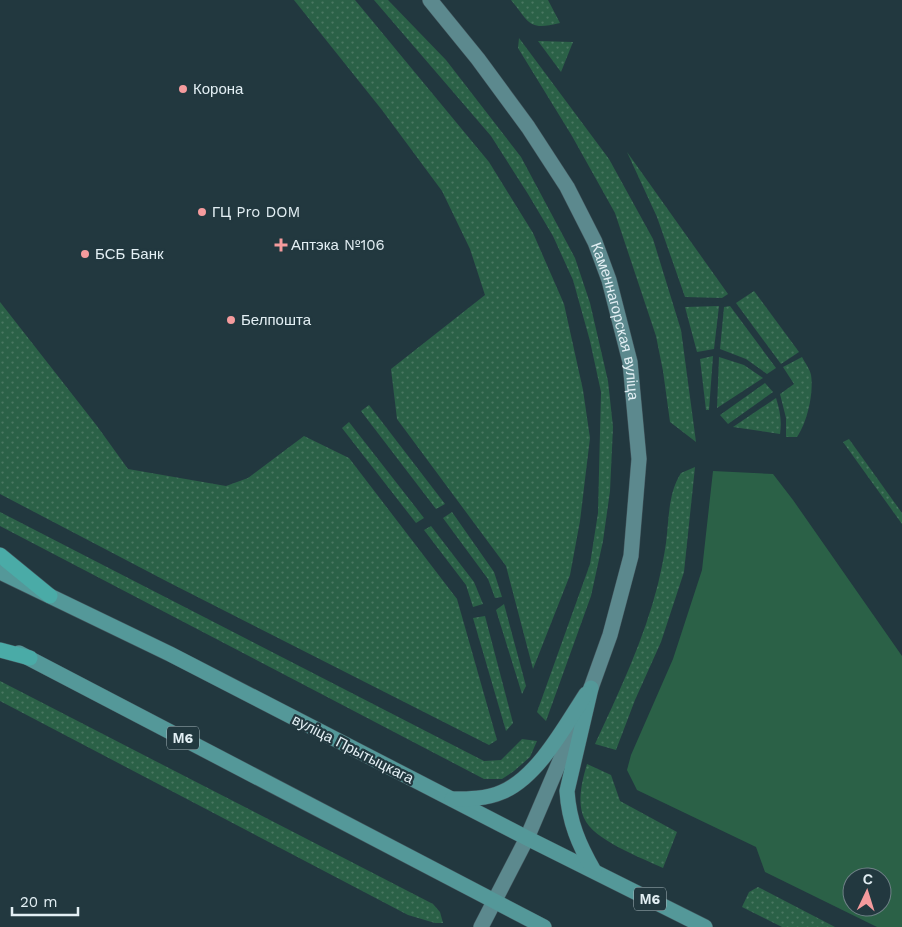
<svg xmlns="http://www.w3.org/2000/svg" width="902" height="927" viewBox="0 0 902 927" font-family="'Work Sans',sans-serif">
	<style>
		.grass { fill: url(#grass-dots) }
		.park { fill: #2b6147; fill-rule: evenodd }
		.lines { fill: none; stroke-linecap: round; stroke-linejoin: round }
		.secondary-casing { stroke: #42555c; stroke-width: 16 }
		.primary-casing { stroke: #42555c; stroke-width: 16 }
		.highway-casing { stroke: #42555c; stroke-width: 16 }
		.secondary { stroke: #5c898e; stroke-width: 15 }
		.primary { stroke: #549899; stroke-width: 15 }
		.highway { stroke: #4aaba7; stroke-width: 15 }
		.poi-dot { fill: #f59b9d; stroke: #22383f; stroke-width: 2 }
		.labels { text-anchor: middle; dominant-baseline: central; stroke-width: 4.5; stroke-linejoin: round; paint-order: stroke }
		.shield { fill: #22383f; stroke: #a9b8be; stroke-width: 1 }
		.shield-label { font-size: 14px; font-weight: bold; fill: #e3eff4 }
		.poi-label { font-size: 15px; fill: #e3eff4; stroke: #22383f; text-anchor: start }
		.street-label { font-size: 15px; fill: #e3eff4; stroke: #22383f }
	</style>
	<defs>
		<pattern id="grass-dots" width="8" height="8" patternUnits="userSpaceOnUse" patternTransform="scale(1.25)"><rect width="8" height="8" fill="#2b6147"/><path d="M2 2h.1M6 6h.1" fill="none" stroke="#4a7862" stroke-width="1.8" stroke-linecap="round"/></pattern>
	</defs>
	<rect width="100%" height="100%" fill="#22383f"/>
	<!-- grass -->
	<g class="grass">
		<polygon points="294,0 355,0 489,162 533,233 564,304 583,390 590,438 580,521 570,575 533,669 506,566 397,419 391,369 485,295 470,249 442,191 382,110"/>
		<polygon points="374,0 388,0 446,60 521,157 575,258 590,303 608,381 613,427 610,491 603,541 591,596 546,721 537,712 590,564 598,513 601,392 590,341 573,280 553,236 528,194 491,136"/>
		<path d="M511,0H548L560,23C528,31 530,23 511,0Z"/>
		<polygon points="519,38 609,159 653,239 681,330 696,442 670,422 663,371 656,336 615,213 572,136 518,48"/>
		<polygon points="538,41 573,42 561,72"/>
		<polygon points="627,152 728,294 722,298 685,297 657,217"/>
		<polygon points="754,291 799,352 781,364 736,303"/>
		<polygon points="0,302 97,426 128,469 226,486 248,478 304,436 349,458 457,599 497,740 489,745 168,582 0,494"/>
		<polygon points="719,306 714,349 697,352 685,307"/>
		<polygon points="730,306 776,368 767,374 746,359 720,349 724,307"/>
		<polygon points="713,356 709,410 706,410 700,359"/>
		<polygon points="719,357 744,365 763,378 717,408"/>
		<path d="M802,357C805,363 810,369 811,375C814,393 807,423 797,437H786V418L780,394L794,384L783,367Z"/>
		<polygon points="765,383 773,392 728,424 720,415"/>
		<path d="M776,398C780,411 782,421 780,434L733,427Z"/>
		<polygon points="369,405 445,504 436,509 361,411"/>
		<polygon points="349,422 424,518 416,523 342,428"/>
		<polygon points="849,439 902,513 902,524 843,442"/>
		<path d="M695,467L684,572L661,642L635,700L616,750L595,744C619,692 644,640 658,584C661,571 664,557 666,543C669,520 668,493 681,473Z"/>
		<polygon points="0,512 484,761 501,760 522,739 537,741 530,757 514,771 502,779 484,779 0,526"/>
		<polygon points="452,512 494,572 502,597 495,598 488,579 443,518"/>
		<polygon points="431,526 474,582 483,604 473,607 466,585 424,530"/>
		<polygon points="504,604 526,686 522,694 496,610"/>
		<polygon points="485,616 513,723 506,731 473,618"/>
		<polygon points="0,681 433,904 440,912 443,923 435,923 408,915 0,701"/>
		<path d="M587,764L611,775L620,801L677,832L663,868C642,858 593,840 584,818C577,801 582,781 587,764Z"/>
		<polygon points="758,887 835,927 782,927 742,907 749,892"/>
	</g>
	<!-- park -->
	<path class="park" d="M713,471L773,474L793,500L902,656V927H877L765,872L756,847L637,790L627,770L631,755L673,659L702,570ZM852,877H882V907H852Z"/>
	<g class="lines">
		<defs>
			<g id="secondary">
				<path id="s1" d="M430,0L478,59L528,127L567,187L595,242L609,280L630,362L639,459L631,556L610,635L591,688L527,838L481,927"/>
			</g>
			<g id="primary">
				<polyline points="0,572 170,654 527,838 705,927"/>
				<polyline points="19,653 544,927"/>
				<path d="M591,688L567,791C569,822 579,845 594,871"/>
				<path d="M452,799C468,799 486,799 502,792C538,777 565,726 586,694"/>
			</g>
			<g id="highway">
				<polyline points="0,555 50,596"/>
				<polyline points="0,650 30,658"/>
			</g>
		</defs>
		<!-- secondary casing -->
		<use href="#secondary" class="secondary-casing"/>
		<!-- primary casing -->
		<use href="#primary" class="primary-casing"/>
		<!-- highway casing -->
		<use href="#highway" class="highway-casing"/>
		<!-- secondary -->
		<use href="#secondary" class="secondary"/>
		<!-- primary -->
		<use href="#primary" class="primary"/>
		<!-- highway -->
		<use href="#highway" class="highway"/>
	</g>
	<!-- markers -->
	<g class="poi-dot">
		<circle cx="183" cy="89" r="5"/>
		<circle cx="202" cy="212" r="5"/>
		<path d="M278.5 237.5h5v5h5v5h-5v5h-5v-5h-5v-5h5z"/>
		<circle cx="85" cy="254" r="5"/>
		<circle cx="231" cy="320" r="5"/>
	</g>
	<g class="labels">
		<!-- shield labels -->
		<g class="shield">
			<rect x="167" y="726.5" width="32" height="23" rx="4"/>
			<rect x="634" y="887.5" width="32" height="23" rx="4"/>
		</g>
		<g class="shield-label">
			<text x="183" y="738">М6</text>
			<text x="650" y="899">М6</text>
		</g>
		<!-- poi labels -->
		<g class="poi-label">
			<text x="193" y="89">Корона</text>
			<text x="212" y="212">ГЦ Pro DOM</text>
			<text x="291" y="245">Аптэка №106</text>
			<text x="95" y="254">БСБ Банк</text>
			<text x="241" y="320">Белпошта</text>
		</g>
		<!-- street labels -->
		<g class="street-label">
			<text stroke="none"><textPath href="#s1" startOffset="376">Каменнагорская вуліца</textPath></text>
			<text transform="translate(353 749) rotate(27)">вуліца Прытыцкага</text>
		</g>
	</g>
	<!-- north arrow -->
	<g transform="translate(867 892) rotate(4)"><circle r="24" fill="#22383f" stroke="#6f8187"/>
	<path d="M0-4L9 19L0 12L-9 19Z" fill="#f59b9d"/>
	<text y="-8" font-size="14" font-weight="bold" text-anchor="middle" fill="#e3eff4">С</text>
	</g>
	<!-- scale -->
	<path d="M12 907v8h66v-8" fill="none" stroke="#e3eff4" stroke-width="2.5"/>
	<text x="20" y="907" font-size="15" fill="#e3eff4" stroke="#22383f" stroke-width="4" paint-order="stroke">20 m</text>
</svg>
